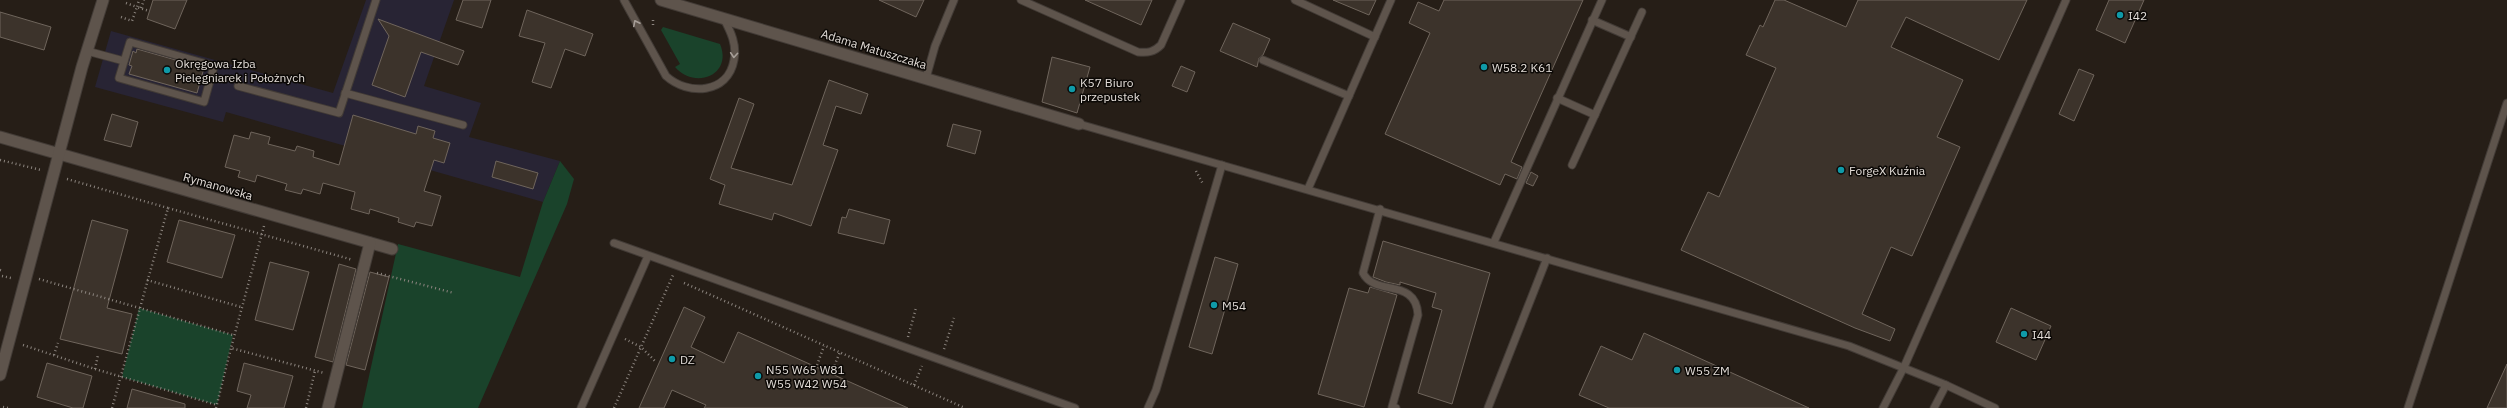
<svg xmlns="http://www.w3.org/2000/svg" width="2507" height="408" viewBox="0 0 2507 408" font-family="'IBM Plex Sans',sans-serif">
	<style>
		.commercial { fill: #282434 }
		.green { fill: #1a432b }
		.building { fill: #3c332b; stroke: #6f655c }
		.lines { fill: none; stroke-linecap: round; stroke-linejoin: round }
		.service-casing { stroke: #423b36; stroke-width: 9 }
		.minor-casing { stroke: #423b36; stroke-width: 13 }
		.path { stroke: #8c857f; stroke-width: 2.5; stroke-dasharray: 1 3; stroke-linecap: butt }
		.service { stroke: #5e544c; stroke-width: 7 }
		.minor { stroke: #5e544c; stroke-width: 11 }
		.oneway { stroke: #a79f99 }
		.culture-dot { fill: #0f9aa8; stroke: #0c0906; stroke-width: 1.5 }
		.labels { text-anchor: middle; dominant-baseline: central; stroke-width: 3; stroke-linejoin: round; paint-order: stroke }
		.poi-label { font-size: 12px; fill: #e3ddd8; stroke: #0c0906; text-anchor: start }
		.street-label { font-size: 12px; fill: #e3ddd8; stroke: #0c0906 }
	</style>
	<rect width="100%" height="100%" fill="#261e17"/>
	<!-- commercial -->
	<polygon class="commercial" points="366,0 454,0 424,86 481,103 469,137 560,161 543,202 226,112 223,122 95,87 111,31 333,93"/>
	<!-- green -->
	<g class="green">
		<path d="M663,27L720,44C733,75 695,90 675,67L680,64L661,30Z"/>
		<polygon points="560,161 574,179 567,204 478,408 362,408 398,244 520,277 543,202"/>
		<polygon points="139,308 233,335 217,405 122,377"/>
	</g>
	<!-- building -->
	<g class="building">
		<polygon points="153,0 187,0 175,29 147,19"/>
		<polygon points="463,0 491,0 482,28 456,20"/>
		<polygon points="879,0 924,0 916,17"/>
		<polygon points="1085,0 1152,0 1141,25"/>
		<polygon points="1333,0 1376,0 1369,15"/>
		<polygon points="1444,0 1583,0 1511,162 1522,167 1517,179 1505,174 1500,185 1385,134 1430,33 1409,23 1418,2 1439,11"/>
		<polygon points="1775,0 1784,0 1846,27 1858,0 2027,0 1999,60 1906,17 1891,47 1963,80 1937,137 1960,147 1912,256 1891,247 1862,314 1895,329 1890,341 1855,328 1681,250 1708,192 1719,197 1776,68 1746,55 1760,25 1763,27"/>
		<polygon points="2109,0 2144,0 2125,43 2096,30"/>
		<polygon points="527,10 593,34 585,56 565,49 551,88 532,82 545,43 519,36"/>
		<polygon points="0,12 51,27 44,50 0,37"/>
		<polygon points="378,19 464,51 458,65 421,52 405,97 372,85 389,36"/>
		<polygon points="1233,23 1270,39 1263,55 1259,58 1257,67 1220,51"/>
		<polygon points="137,49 204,68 197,93 129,74 132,66 129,65 133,51 136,53"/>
		<polygon points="1052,57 1090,67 1077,113 1042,102"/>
		<polygon points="1181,66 1195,72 1187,92 1172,86"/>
		<polygon points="2079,69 2094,75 2074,121 2059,114"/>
		<polygon points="829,80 868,94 861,114 836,106 823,145 838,150 811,226 774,213 772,220 719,204 725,185 710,179 739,98 754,104 731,168 792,185"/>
		<polygon points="112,114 138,122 131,147 104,140"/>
		<polygon points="353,115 416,134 418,126 435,131 433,138 450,143 444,163 434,160 424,191 441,196 432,226 416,222 414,227 398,222 399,218 370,209 369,214 351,209 355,192 323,183 320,194 303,189 301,194 285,190 287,184 257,175 255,182 238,177 240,171 225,167 234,135 249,139 251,132 270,137 268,144 295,151 297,146 314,151 313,157 339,165"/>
		<polygon points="953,124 981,131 975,154 947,146"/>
		<polygon points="496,161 538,173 533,189 492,177"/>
		<polygon points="1531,172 1538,176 1533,186 1526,183"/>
		<polygon points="849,209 890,220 884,244 838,233 842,217 846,218"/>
		<polygon points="92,220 128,230 107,308 132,314 122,354 60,339"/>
		<polygon points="179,220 235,235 222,278 167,262"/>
		<polygon points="1383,241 1490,273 1452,404 1418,393 1442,310 1432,307 1436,293 1400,282 1400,285 1386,282 1373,277"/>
		<polygon points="1215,257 1238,264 1212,354 1189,347"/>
		<polygon points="270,262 309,272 293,330 255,320"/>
		<polygon points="339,264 356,269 333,362 315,357"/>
		<polygon points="370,272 389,277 365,370 346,365"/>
		<polygon points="1370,287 1397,295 1364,407 1318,394 1349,288 1368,293"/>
		<polygon points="684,307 705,317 691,347 724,363 738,332 908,408 704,408 706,405 672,390 664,408 639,408"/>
		<polygon points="2011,308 2051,326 2036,360 1996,342"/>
		<polygon points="1644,333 1809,408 1609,408 1579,395 1601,346 1632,360"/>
		<polygon points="47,363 92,376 83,408 73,408 37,397"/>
		<polygon points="244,363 293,376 284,408 247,408 251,395 237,391"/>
		<polygon points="2507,364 2507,408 2487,408"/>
		<polygon points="132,389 185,404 185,408 127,408"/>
	</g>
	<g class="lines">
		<defs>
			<g id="service">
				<path d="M624,0L666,76C688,96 728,94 734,60C737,45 731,32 724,19"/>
				<path d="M1021,0L1138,52C1148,53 1154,52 1161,45L1181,0"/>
				<polyline points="1295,0 1375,37"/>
				<polyline points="1592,20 1631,37"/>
				<polygon points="130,42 214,66 204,102 119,78"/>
				<polyline points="87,51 124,61"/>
				<polyline points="1263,60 1349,96"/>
				<polyline points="926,78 935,46 954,0"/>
				<polyline points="238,86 339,113 376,0"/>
				<polyline points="345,93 463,125"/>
				<polyline points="1557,98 1595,115"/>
				<polyline points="1079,124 1849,346 1946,385 1995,408"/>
				<polyline points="1572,165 1642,12"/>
				<polyline points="1308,189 1391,0"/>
				<path d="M1380,209L1363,273C1375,297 1416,277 1418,315L1392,407L1396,408"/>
				<polyline points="1494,242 1602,0"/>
				<polyline points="614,243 1075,408"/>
				<polyline points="581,408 648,256"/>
				<polyline points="1148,408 1156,390 1222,165"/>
				<polyline points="1488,408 1547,258"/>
				<polyline points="1883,408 1904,367 2066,0"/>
				<polyline points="1934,408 1946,385"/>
				<polyline points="2408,408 2507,103"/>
			</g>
			<g id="minor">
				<polyline points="661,0 1079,124"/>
				<polyline points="0,137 392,249"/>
				<polyline points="0,375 82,67 103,0"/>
				<polyline points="328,408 370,243"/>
			</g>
		</defs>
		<!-- service casing -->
		<use href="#service" class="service-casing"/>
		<!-- minor casing -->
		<use href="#minor" class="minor-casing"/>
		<!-- path -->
		<g class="path">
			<polyline points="126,3 137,7 139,0"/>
			<polyline points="141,8 144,0"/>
			<polyline points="121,17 132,21 137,7 149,11"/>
			<polyline points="653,25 653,18"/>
			<polyline points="0,160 41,170"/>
			<polyline points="1196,171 1203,184"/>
			<polyline points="67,179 168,208"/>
			<polyline points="264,226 231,348 324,373"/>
			<polyline points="0,270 3,271"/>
			<polyline points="377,273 454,293"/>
			<polyline points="2,276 11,278"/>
			<polyline points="39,279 233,335"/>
			<polyline points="147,280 241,307"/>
			<polyline points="684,283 965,408"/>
			<polyline points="908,337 916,308"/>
			<polyline points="625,339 641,347 655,361"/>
			<polyline points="23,345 95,369 217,405"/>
			<polyline points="944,349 954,318"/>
			<polyline points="54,355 58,343"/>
			<polyline points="817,365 824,346"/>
			<polyline points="95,369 98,355"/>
			<polyline points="833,369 840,352"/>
			<polyline points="914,385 922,366"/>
			<polyline points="3,407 8,408"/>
			<polyline points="112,408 168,208 353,260"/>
			<polyline points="216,408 231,348"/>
			<polyline points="306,408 315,371"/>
			<polyline points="614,408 673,275"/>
		</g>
		<!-- service -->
		<use href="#service" class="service"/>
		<!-- minor -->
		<use href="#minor" class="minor"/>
	</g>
	<!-- one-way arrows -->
	<defs><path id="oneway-chevron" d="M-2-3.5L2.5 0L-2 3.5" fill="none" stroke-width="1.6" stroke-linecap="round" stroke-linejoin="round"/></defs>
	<g class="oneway">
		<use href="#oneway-chevron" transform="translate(636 23) rotate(-117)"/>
		<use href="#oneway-chevron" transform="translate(734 55) rotate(94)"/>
	</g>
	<!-- markers -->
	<g class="culture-dot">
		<circle cx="2120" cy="15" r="4"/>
		<circle cx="1484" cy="67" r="4"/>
		<circle cx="167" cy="70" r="4"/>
		<circle cx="1072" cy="89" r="4"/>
		<circle cx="1841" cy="170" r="4"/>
		<circle cx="1214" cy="305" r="4"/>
		<circle cx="2024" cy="334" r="4"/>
		<circle cx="672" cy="359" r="4"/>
		<circle cx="1677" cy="370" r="4"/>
		<circle cx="758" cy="376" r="4"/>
	</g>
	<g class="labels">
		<!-- poi labels -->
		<g class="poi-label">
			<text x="2128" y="15">I42</text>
			<text x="175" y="63">Okręgowa Izba<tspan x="175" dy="14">Pielęgniarek i Położnych</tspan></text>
			<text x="1492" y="67">W58.2 K61</text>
			<text x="1080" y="82">K57 Biuro<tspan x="1080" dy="14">przepustek</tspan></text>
			<text x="1849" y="170">ForgeX Kuźnia</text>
			<text x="1222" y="305">M54</text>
			<text x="2032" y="334">I44</text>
			<text x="680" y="359">DZ</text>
			<text x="766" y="369">N55 W65 W81<tspan x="766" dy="14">W55 W42 W54</tspan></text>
			<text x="1685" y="370">W55 ZM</text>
		</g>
		<!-- street labels -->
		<g class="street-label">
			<text transform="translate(874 49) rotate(17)">Adama Matuszczaka</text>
			<text transform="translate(218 186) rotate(16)">Rymanowska</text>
		</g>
	</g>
</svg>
